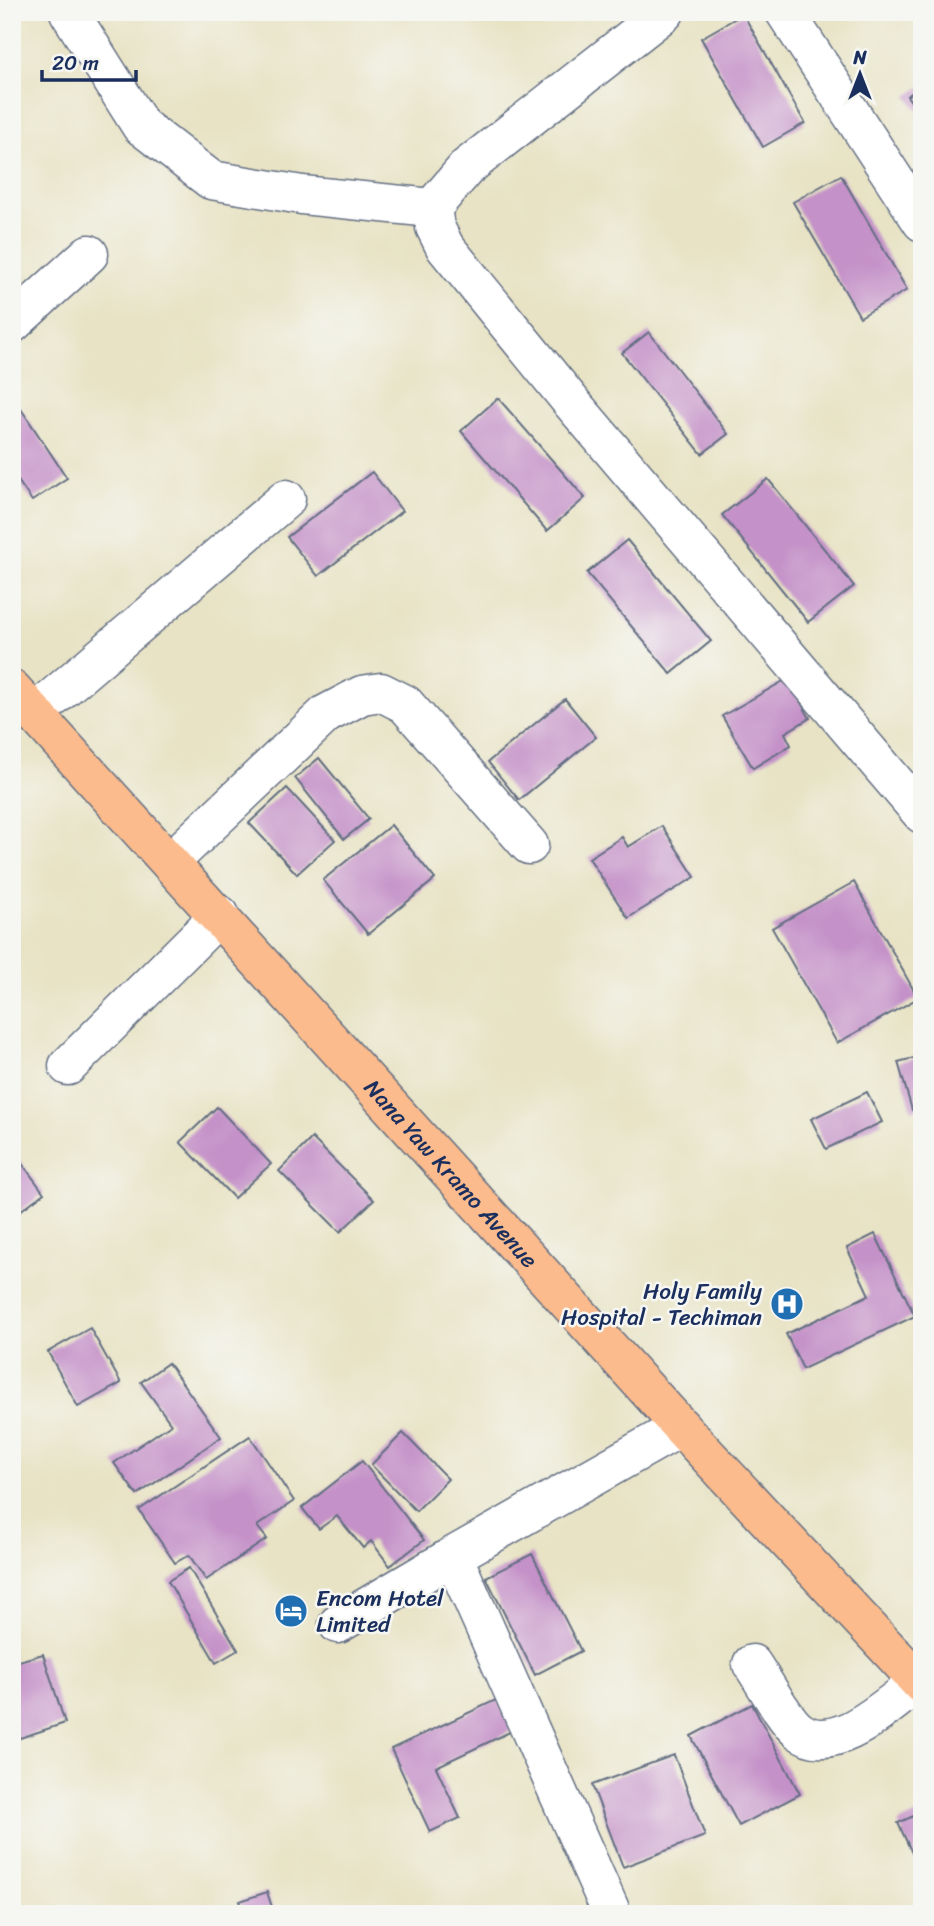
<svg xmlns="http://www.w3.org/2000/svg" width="934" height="1926" viewBox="0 0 934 1926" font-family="Sriracha,sans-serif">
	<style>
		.building { fill: #c491c8 }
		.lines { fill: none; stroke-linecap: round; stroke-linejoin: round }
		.minor-casing { stroke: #636e82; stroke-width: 41 }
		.major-casing { stroke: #636e82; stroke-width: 41 }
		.minor { stroke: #fff; stroke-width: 38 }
		.major { stroke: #fbbb8c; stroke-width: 38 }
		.labels { text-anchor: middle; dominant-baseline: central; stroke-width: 5; stroke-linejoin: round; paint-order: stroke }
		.street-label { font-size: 23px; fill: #1b2f5e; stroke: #f6f6f2 }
		.poi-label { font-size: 23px; fill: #1b2f5e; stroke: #f6f6f2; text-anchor: end }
	</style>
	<rect width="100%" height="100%" fill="#f6f6f2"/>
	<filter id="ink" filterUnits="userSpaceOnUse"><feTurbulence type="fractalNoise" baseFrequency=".0143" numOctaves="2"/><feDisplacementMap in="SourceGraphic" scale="14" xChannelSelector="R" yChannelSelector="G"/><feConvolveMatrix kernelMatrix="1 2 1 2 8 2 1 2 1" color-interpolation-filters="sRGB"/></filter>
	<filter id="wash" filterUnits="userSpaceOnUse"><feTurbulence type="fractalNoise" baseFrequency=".00686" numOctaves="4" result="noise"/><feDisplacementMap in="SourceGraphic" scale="28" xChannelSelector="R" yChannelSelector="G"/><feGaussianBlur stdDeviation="1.57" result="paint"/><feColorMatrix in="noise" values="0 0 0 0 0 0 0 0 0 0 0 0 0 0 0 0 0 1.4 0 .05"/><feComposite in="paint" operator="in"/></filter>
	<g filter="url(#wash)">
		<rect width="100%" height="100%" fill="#e8e3c5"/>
		<g id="blocks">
			<!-- building -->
			<g class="building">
				<polygon points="518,12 540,12 527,23"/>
				<polygon points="743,14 805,123 763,147 701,38"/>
				<polygon points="922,86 922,116 907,96"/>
				<polygon points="841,175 907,290 860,317 793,202"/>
				<polygon points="649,332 728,434 702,454 622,353"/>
				<polygon points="498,398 585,498 547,531 461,431"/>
				<polygon points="21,409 67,478 32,501 12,472 12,414"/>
				<polygon points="372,472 402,511 318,576 287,537"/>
				<polygon points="768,479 854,586 808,622 722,515"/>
				<polygon points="627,540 711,641 671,674 587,573"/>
				<polygon points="787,679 810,718 785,733 791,745 753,768 722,716"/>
				<polygon points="565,699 596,737 519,800 488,762"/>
				<polygon points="319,758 369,819 344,839 295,778"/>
				<polygon points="287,788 335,840 297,874 249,823"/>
				<polygon points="391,825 435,879 368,934 323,880"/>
				<polygon points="662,826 695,877 628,918 589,858 622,837 628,847"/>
				<polygon points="854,882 918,998 837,1043 772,928"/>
				<polygon points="922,1056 922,1107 912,1110 898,1062"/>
				<polygon points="867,1092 882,1122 826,1149 811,1119"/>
				<polygon points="217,1107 271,1164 234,1198 180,1142"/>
				<polygon points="312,1138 374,1200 340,1232 279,1171"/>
				<polygon points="15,1154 44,1193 12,1217 12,1155"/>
				<polygon points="875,1234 915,1316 803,1369 786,1334 869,1295 847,1248"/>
				<polygon points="90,1328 121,1383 78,1407 48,1352"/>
				<polygon points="168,1363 221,1437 137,1495 114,1463 171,1424 141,1382"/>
				<polygon points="403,1433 448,1479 416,1511 371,1465"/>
				<polygon points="250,1436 294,1501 257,1526 267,1539 206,1580 189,1555 175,1563 139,1510"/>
				<polygon points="362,1461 424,1540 390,1566 371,1541 363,1548 337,1516 319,1529 302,1508"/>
				<polygon points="532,1554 581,1651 535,1675 486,1577"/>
				<polygon points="189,1568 238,1650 216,1663 168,1581"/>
				<polygon points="43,1654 65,1723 17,1739 12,1725 12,1663"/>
				<polygon points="498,1699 512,1731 436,1767 460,1818 430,1832 391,1749"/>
				<polygon points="752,1704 800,1794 739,1826 691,1736"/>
				<polygon points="674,1755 705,1836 623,1867 592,1785"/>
				<polygon points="922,1812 922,1874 898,1823"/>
				<polygon points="267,1892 272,1907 245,1914 240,1901"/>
				<polygon points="684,1907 687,1914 665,1914 665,1913"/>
			</g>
		</g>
	</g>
	<g filter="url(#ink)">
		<use href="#blocks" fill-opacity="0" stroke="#636e82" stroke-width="2"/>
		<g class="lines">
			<defs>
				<g id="minor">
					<polyline points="69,12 141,126 211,180 302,195 432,208"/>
					<polyline points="665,12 467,167 432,208 435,227 445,247 572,403 922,814"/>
					<polyline points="785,12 922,222"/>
					<polyline points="12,324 89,254"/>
					<polyline points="35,713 286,499"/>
					<polyline points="171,861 326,714 362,695 381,692 405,704 529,845"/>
					<polyline points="68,1066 220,915"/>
					<polyline points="338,1624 453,1556"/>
					<path d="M752,1664C763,1680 785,1720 798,1730C833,1759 890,1703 919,1682"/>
					<polyline points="612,1914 453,1556 681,1427"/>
				</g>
				<g id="major">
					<path id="s1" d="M12,689L681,1427L922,1685"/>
				</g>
			</defs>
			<!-- minor casing -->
			<use href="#minor" class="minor-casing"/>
			<!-- major casing -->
			<use href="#major" class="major-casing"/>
			<!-- minor -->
			<use href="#minor" class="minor"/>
			<!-- major -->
			<use href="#major" class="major"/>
		</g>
	</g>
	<!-- icons -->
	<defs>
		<symbol id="hospital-disc" viewBox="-11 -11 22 22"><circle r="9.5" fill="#1f6fb2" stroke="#f6f6f2"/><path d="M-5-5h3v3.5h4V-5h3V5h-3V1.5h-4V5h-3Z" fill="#fff"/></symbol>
		<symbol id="hotel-disc" viewBox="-11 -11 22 22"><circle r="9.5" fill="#1f6fb2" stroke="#f6f6f2"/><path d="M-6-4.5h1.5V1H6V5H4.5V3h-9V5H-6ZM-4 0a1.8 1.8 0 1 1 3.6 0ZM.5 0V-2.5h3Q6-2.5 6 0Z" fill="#fff"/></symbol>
	</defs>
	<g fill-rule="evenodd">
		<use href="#hospital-disc" x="768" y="1285" width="38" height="38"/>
		<use href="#hotel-disc" x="272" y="1592" width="38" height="38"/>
	</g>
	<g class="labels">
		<!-- street labels -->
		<g class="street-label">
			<text stroke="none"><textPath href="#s1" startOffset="654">Nana Yaw Kramo Avenue</textPath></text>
		</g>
		<!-- poi labels -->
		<g class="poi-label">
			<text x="762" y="1291">Holy Family<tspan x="762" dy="26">Hospital - Techiman</tspan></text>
			<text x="316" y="1598" text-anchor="start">Encom Hotel<tspan x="316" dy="26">Limited</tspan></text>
		</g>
	</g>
	<!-- margin -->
	<rect width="934" height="1926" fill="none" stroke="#f6f6f2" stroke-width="42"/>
	<!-- north arrow -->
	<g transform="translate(860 74)" stroke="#f6f6f2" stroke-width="5" paint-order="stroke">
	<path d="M0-5L12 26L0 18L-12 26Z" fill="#1b2f5e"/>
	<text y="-10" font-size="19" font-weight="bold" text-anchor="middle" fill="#1b2f5e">N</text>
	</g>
	<!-- scale -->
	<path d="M42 70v10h94v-10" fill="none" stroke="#1b2f5e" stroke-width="3.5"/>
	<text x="52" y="70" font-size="21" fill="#1b2f5e" stroke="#f6f6f2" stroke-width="5" paint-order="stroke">20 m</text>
</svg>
